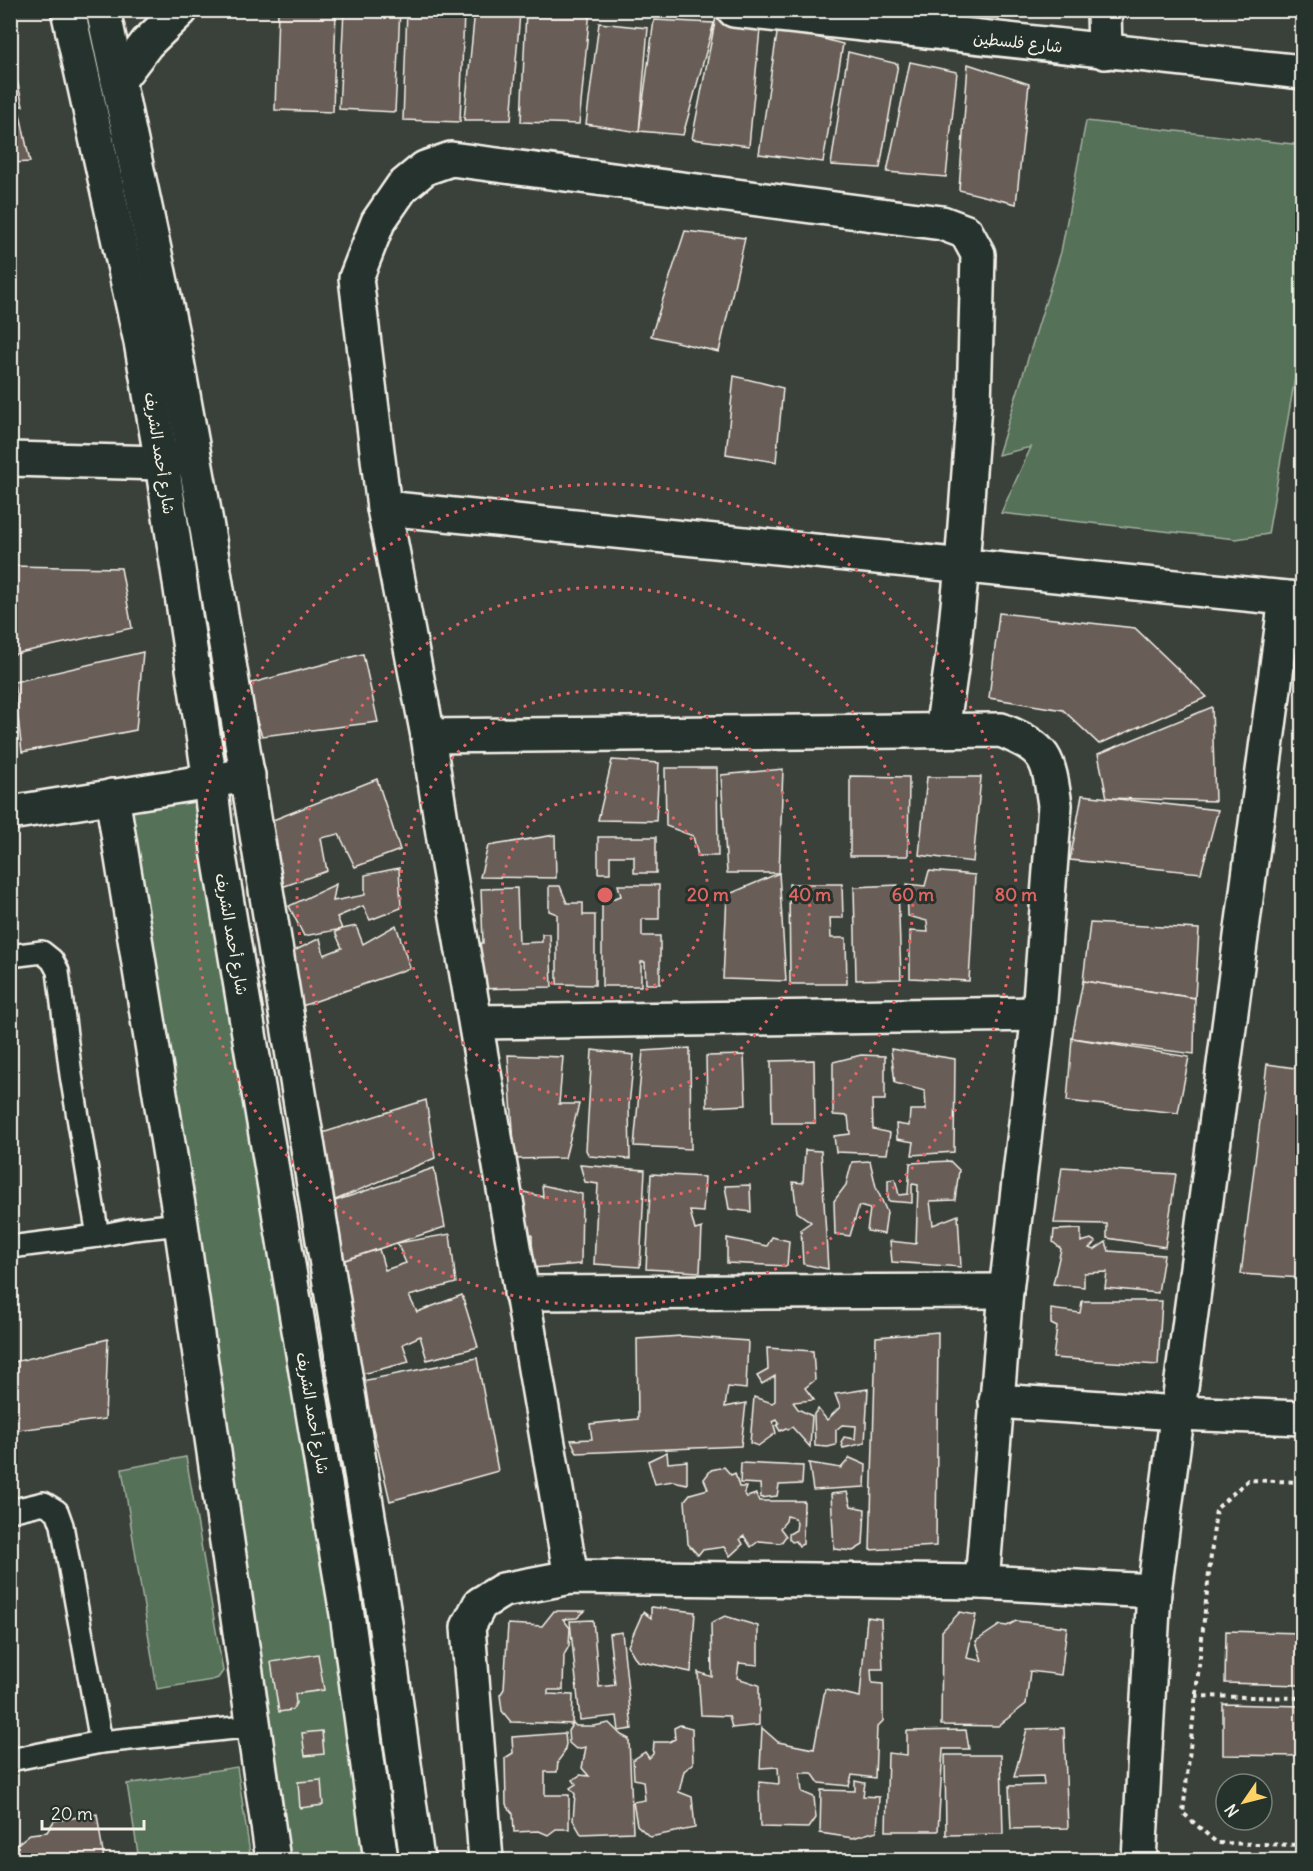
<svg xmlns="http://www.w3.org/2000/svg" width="1313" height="1871" viewBox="0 0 1313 1871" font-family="Delius,'Playpen Sans Arabic',sans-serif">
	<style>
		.green { fill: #557158; stroke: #a4b1a0; stroke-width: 1.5 }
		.building { fill: #695d58; stroke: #f4f1e8; stroke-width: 1.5 }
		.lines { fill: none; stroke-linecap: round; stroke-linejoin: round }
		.service-casing { stroke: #f4f1e8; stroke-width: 26 }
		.minor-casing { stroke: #f4f1e8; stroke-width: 38 }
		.tertiary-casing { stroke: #f4f1e8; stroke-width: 38 }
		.path { stroke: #f4f1e8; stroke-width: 4; stroke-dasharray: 4.5 4.5; stroke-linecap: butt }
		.service { stroke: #26332d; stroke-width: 21 }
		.minor { stroke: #26332d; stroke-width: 33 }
		.tertiary { stroke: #26332d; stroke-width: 33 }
		.ring { fill: none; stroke: #df6462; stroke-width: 3; stroke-dasharray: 3 6 }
		.labels { text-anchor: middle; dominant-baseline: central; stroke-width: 6; stroke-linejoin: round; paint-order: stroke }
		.street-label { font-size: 16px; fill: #f4f1e8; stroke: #26332d }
		.centre { fill: #df6462; stroke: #26332d; stroke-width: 3 }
		.ring-label { font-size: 18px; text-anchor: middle; font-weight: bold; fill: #df6462; stroke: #26332d; stroke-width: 6; stroke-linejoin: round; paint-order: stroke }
	</style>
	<rect width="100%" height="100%" fill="#3a403a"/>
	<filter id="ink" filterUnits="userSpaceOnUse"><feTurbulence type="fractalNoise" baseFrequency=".0167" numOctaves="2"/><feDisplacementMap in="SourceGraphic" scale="12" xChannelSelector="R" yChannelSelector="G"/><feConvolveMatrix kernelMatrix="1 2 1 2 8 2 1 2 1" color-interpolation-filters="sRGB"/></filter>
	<g filter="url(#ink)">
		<!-- green -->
		<g class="green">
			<polygon points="1086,121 1302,145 1302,337 1268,534 1236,539 1001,513 1031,447 998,455 1061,252"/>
			<polygon points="210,781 381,1860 273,1860 112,796"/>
			<polygon points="186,1457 223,1671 218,1678 212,1680 157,1689 122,1469"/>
			<polygon points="237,1767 251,1860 139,1860 127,1784"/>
		</g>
		<!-- building -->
		<g class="building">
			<polygon points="278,10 336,10 333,112 275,110"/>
			<polygon points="344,10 400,10 395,112 339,109"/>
			<polygon points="407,10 464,12 460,122 403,120"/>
			<polygon points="475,10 520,13 511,120 464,120"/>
			<polygon points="526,10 590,10 579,124 521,122"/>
			<polygon points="716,17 760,29 749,146 692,139"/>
			<polygon points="654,20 714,23 683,135 639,131"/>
			<polygon points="599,23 648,28 639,132 586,124"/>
			<polygon points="778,27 843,44 823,162 759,154"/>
			<polygon points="10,50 23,106 10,106"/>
			<polygon points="848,52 898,64 880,168 831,165"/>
			<polygon points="910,62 957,72 946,177 887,172"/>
			<polygon points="968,64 1029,84 1016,204 959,190"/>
			<polygon points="20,114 30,162 10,163 10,115"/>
			<polygon points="685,231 745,238 719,352 651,336"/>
			<polygon points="734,376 783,388 776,462 726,454"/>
			<polygon points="10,566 121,568 132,628 10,655"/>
			<polygon points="999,613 1135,628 1207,697 1099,744 1063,710 989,698"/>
			<polygon points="143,652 136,730 22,752 14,682"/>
			<polygon points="363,654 378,722 262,736 244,685"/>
			<polygon points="1212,707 1215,801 1107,798 1098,754"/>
			<polygon points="612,760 659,763 656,821 598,820"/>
			<polygon points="665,768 717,768 718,856 698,856 693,836 666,826"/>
			<polygon points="783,769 779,873 727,873 721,775"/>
			<polygon points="850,776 909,777 908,856 850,856"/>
			<polygon points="927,777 981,777 973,862 919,855"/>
			<polygon points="377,779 400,850 355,867 339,834 321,838 327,871 282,887 273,820"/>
			<polygon points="1082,795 1218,810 1201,873 1070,860"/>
			<polygon points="555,835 556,878 480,877 488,846"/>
			<polygon points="598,837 656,837 656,873 634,873 634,856 610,856 610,873 598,873"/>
			<polygon points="399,868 401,908 370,920 363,906 337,917 342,929 304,936 289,906 336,884 333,901 365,895 365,875"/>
			<polygon points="929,871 975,875 969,981 910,978 910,931 928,932 927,921 908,916 907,884 925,886"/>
			<polygon points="779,873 786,981 723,979 727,895"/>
			<polygon points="789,884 842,884 843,918 830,918 831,938 846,938 847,984 790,984"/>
			<polygon points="618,885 659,885 659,919 642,919 642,936 660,936 660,984 646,984 645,962 641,962 641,986 602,986 602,902 621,896"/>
			<polygon points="898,885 901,979 856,980 854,887"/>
			<polygon points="549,886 560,886 567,903 583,903 583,915 595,915 595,985 557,984 557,914 549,911"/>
			<polygon points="517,888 519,943 542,942 542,934 550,934 552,987 474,989 472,943 483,943 481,889"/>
			<polygon points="1090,923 1199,929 1195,998 1083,981"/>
			<polygon points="396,925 410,968 302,1006 286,955 320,938 324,955 342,948 335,932 342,929 356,926 363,944"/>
			<polygon points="1083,981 1195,998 1194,1054 1072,1038"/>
			<polygon points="1072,1038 1189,1057 1178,1113 1067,1101"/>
			<polygon points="690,1048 691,1149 634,1146 643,1051"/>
			<polygon points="891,1049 955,1059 954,1152 912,1155 914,1142 897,1139 896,1124 909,1126 910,1110 926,1110 925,1091 895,1083"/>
			<polygon points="592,1050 634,1055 629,1106 630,1159 589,1156 586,1150"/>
			<polygon points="508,1055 563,1057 559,1104 579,1104 565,1158 515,1159"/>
			<polygon points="744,1055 746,1105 707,1107 706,1056"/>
			<polygon points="861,1055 885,1056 885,1100 872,1100 873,1129 890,1133 887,1154 836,1152 834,1136 850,1134 848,1116 833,1115 833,1062"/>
			<polygon points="814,1060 815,1123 772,1123 771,1061"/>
			<polygon points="1267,1064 1302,1069 1302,1278 1241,1274"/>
			<polygon points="426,1100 435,1158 326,1204 319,1134"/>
			<polygon points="805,1150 821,1151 828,1269 803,1264 801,1229 811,1222 797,1212 793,1182 803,1183"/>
			<polygon points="870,1161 876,1187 887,1212 884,1234 867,1231 870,1209 859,1206 850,1236 835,1234 834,1201 846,1185 852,1162"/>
			<polygon points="950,1161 959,1170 955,1200 930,1201 933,1225 958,1215 961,1267 892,1262 890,1241 916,1244 918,1185 912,1184 912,1203 888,1201 888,1180 895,1179 899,1195 908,1194 910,1163"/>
			<polygon points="580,1165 645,1170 640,1267 594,1264 598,1184 585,1182"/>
			<polygon points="1062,1167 1176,1174 1165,1247 1107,1238 1107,1224 1054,1223"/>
			<polygon points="434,1168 445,1227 339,1262 326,1204"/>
			<polygon points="651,1174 705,1177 703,1212 690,1211 695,1230 702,1228 700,1272 646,1269"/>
			<polygon points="542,1185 582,1194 581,1264 532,1268 532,1235 523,1239 513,1189 543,1197"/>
			<polygon points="750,1185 751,1212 729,1209 725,1186"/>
			<polygon points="1081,1229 1081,1242 1091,1239 1096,1242 1089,1248 1094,1250 1106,1242 1109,1251 1164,1255 1158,1293 1105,1288 1107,1272 1084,1273 1084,1287 1053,1284 1061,1249 1053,1242 1054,1230"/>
			<polygon points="450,1234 456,1283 409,1296 417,1312 462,1295 478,1347 427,1360 420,1336 403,1344 409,1362 362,1374 339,1262 379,1249 385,1270 406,1263 397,1243"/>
			<polygon points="772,1237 789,1241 787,1266 727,1263 727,1238 767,1246"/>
			<polygon points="1082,1301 1162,1301 1158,1365 1053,1358 1057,1327 1051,1324 1051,1309 1080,1313"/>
			<polygon points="938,1332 936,1546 870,1550 876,1337"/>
			<polygon points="681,1336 748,1341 746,1389 728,1387 725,1407 746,1403 741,1446 577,1453 571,1440 592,1439 590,1424 638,1419 637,1339"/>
			<polygon points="108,1339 105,1419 10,1431 10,1363"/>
			<polygon points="767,1348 813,1351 815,1380 805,1388 814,1400 793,1402 798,1409 812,1416 810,1447 792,1427 788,1430 786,1428 780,1431 777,1426 779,1423 777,1420 773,1422 776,1433 758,1446 750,1443 754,1397 772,1403 775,1401 775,1376 762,1384 757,1376 768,1370"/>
			<polygon points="477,1358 498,1471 390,1501 362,1381"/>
			<polygon points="868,1389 865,1443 843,1448 841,1442 844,1437 855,1439 856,1426 842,1425 836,1430 836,1445 828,1447 815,1446 814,1414 818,1409 827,1420 840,1407 835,1394"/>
			<polygon points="667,1452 668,1463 687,1461 687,1484 673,1481 655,1484 648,1461"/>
			<polygon points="850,1458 866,1465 865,1487 813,1490 809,1463 841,1468"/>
			<polygon points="741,1463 803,1466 802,1484 779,1485 777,1496 761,1498 760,1484 740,1483"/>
			<polygon points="724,1467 731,1475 735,1473 739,1487 746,1487 744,1493 747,1497 756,1494 759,1501 804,1501 803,1544 799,1546 796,1541 792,1542 789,1539 789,1534 796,1530 797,1523 794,1518 787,1516 786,1521 780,1528 786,1536 781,1543 759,1541 751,1547 744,1536 740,1539 743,1544 730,1556 724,1547 702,1550 698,1555 688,1544 685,1500 690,1494 708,1489 704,1479 711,1470"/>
			<polygon points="847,1492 851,1506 865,1509 863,1545 853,1551 834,1549 831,1494"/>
			<polygon points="651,1607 695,1612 691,1672 637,1661 628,1646 643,1612 651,1618"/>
			<polygon points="554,1611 585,1611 577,1618 563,1619 570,1628 569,1646 564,1655 563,1690 548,1690 548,1694 573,1695 572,1724 511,1722 502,1711 500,1695 504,1689 508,1624 542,1626"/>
			<polygon points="960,1612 976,1615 967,1658 982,1661 976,1641 1000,1625 1007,1626 1016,1621 1067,1627 1061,1675 1030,1671 1026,1704 998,1726 941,1725 942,1631"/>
			<polygon points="725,1616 758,1626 758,1665 739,1663 737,1678 759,1685 759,1725 732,1728 729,1716 701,1715 698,1672 712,1677 711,1623"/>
			<polygon points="867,1617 881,1619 883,1669 871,1669 872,1683 883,1684 883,1721 877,1727 875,1778 852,1775 849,1786 819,1783 812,1773 800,1773 802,1792 814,1797 816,1818 809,1828 760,1827 759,1782 779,1784 778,1767 760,1768 762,1728 778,1742 814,1749 825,1689 860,1697"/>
			<polygon points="593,1620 599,1687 615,1685 609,1634 622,1632 632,1729 619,1731 617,1716 580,1720 570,1621"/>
			<polygon points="1226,1631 1302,1633 1302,1685 1225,1683"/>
			<polygon points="318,1654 324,1690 295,1694 296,1703 292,1710 279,1712 271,1662"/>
			<polygon points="1223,1704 1302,1706 1302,1756 1223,1755"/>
			<polygon points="573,1723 576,1726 594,1726 609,1723 621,1735 629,1739 633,1832 581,1834 573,1820 575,1794 570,1788 576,1784 573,1780 580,1775 589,1776 582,1768 586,1747 576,1749 569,1743 568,1731"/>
			<polygon points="680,1725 692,1728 693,1764 684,1771 679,1792 692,1797 695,1828 650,1837 637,1825 633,1802 645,1800 643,1781 634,1779 633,1760 645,1752 649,1758 653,1754 654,1742 669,1742 675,1739 674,1728"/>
			<polygon points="1064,1728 1068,1828 1011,1829 1009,1786 1044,1785 1043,1776 1014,1777 1027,1729"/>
			<polygon points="966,1730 969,1749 943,1749 938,1831 886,1831 888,1753 907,1755 907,1731"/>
			<polygon points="322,1731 324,1754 305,1756 302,1733"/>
			<polygon points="565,1733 566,1744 564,1753 558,1761 557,1772 545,1772 545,1795 569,1795 569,1829 556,1829 548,1835 539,1831 514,1832 513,1814 506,1804 505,1758 513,1753 512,1737"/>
			<polygon points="945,1755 1001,1755 1003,1834 946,1835"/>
			<polygon points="321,1780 323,1805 300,1808 298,1782"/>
			<polygon points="855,1781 865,1783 863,1796 879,1797 877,1831 853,1838 820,1833 821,1790 855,1791"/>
			<polygon points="97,1814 104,1860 10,1860 10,1846 16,1845 30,1834 47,1832 54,1821"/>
		</g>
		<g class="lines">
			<defs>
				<g id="service">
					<polyline points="10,956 42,952 52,960 58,971 71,1075 98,1236"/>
					<polyline points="10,1247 98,1236 133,1229 181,1224"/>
					<polyline points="10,1511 44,1503 57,1511 62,1525 101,1742"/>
					<polyline points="10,1760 101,1742 254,1726"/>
				</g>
				<g id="minor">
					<polyline points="1104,10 1105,52"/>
					<polyline points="10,459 162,463 188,457"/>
					<polyline points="384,508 1286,598"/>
					<path d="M428,736L1001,730C1047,749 1048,756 1055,805L1039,1014L1006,1291L982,1582"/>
					<polyline points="112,796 181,1224 273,1860"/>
					<polyline points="10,813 248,775"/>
					<polyline points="476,1022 1039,1014"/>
					<polyline points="521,1293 1006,1291"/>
					<polyline points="996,1401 1178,1413 1302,1418"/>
					<polyline points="571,1577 447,859 428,736 384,508 356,278 378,222 402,187 425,168 451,159 942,223 966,232 978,254 974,405 962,566 953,655 942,731"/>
					<polyline points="486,1860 468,1627 480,1604 503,1590 571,1577 982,1582 1154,1591"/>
					<polyline points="1139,1860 1154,1591 1286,598 1302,599"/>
				</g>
				<g id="tertiary">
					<polyline points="68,10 141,342 162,463 210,781 218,850 347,1614 381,1860"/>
					<polyline points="103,10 172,334 206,522 383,1608 417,1860"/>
					<polyline points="734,10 1302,72"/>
					<polyline points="118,81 147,43 181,10"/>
				</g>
			</defs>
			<!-- service casing -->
			<use href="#service" class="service-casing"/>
			<!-- minor casing -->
			<use href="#minor" class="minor-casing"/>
			<!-- tertiary casing -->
			<use href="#tertiary" class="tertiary-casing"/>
			<!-- path -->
			<g class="path">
				<polyline points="1302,1482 1248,1480 1216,1509 1183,1813 1217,1843 1302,1845"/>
				<polyline points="1195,1696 1302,1698"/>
			</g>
			<!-- service -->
			<use href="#service" class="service"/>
			<!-- minor -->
			<use href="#minor" class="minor"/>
			<!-- tertiary -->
			<use href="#tertiary" class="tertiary"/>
		</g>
	</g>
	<!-- distance rings -->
	<g class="ring">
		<circle cx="605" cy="895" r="103"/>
		<circle cx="605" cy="895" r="205"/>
		<circle cx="605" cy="895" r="308"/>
		<circle cx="605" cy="895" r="411"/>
	</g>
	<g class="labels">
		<!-- street labels -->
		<g class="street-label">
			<text transform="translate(1018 42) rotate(6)">شارع فلسطين</text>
			<text transform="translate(160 453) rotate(81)">شارع أحمد الشريف</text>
			<text transform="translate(232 934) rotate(80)">شارع أحمد الشريف</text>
			<text transform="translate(313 1413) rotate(80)">شارع أحمد الشريف</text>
		</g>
	</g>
	<circle cx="605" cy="895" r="9" class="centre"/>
	<g class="ring-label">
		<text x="708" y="901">20 m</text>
		<text x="810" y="901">40 m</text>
		<text x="913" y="901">60 m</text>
		<text x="1016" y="901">80 m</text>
	</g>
	<!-- margin -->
	<rect width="1313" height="1871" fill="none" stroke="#26332d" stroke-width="36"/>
	<rect x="18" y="18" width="1277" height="1835" fill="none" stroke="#f4f1e8" stroke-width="2" filter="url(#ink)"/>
	<!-- north arrow -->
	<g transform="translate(1244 1802) rotate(235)"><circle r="28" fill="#26332d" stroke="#787f78" stroke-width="1.5"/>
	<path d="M0-4.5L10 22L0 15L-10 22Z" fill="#ffd166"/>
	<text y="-9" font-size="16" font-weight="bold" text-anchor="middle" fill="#f4f1e8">N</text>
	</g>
	<!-- scale -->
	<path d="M42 1820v9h102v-9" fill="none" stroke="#f4f1e8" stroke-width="3"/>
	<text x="51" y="1820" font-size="18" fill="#f4f1e8" stroke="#26332d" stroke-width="4.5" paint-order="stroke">20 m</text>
</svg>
